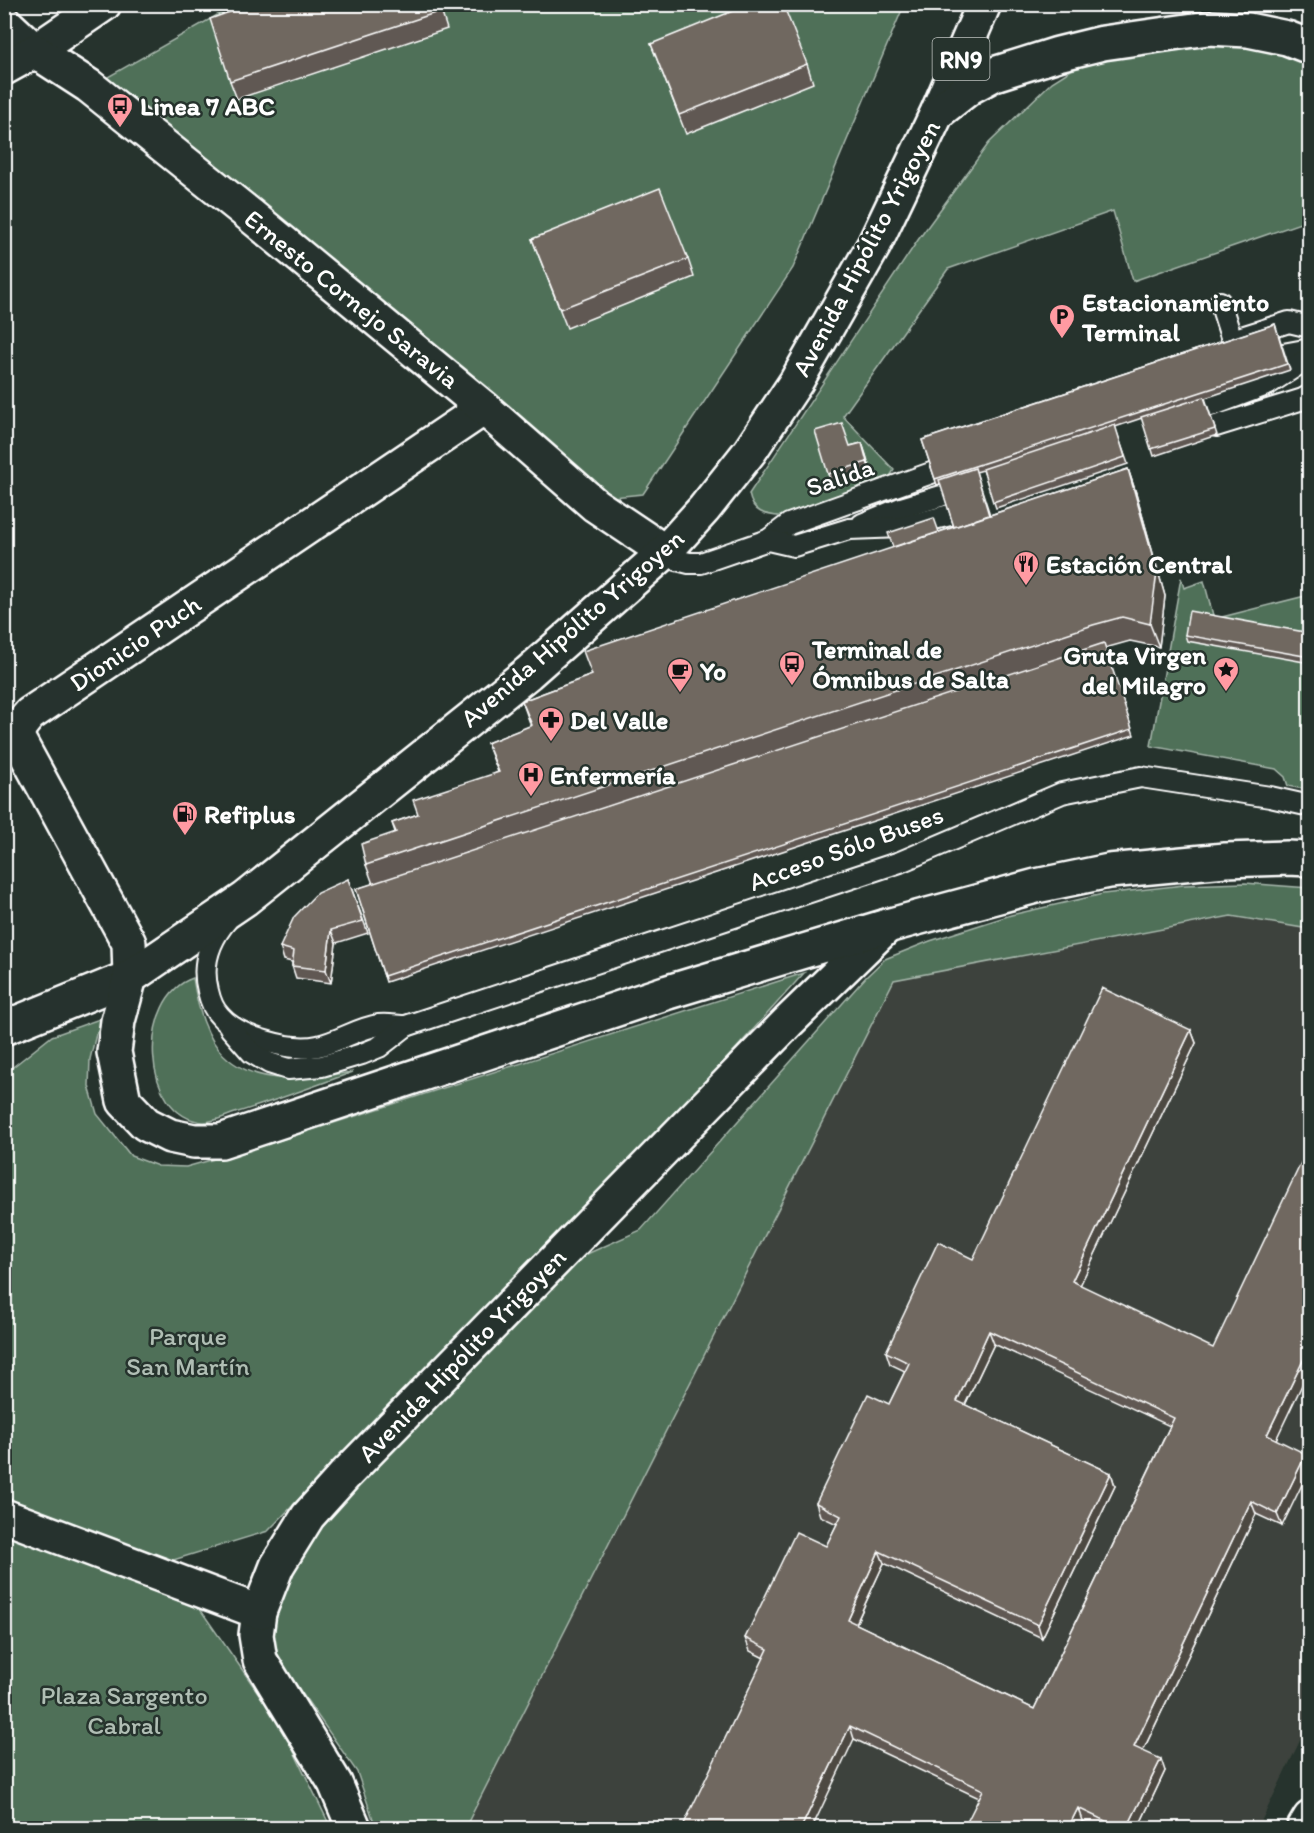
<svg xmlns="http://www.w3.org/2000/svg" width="1314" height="1833" viewBox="0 0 1314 1833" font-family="Itim,sans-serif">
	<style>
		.built { fill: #3c433c }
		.green { fill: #4f6f58; stroke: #a7b7ac; stroke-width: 1.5 }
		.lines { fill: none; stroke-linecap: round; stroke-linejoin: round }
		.service-casing { stroke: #fff; stroke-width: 24 }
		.minor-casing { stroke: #fff; stroke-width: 38 }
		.tertiary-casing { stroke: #fff; stroke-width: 38 }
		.primary-casing { stroke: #fff; stroke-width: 38 }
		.trunk-casing { stroke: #fff; stroke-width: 38 }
		.service { stroke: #26332d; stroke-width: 20 }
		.minor { stroke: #26332d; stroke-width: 33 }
		.tertiary { stroke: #26332d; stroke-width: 33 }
		.primary { stroke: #26332d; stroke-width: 33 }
		.trunk { stroke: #26332d; stroke-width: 33 }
		.wall { fill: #605953; stroke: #fff; stroke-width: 1.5; fill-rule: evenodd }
		.shaded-wall { fill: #4e4943; stroke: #fff; stroke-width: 1.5 }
		.building { fill: #706860; stroke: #fff; stroke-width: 1.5; fill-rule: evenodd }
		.labels { text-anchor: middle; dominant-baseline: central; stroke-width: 5; stroke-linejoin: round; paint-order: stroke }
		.shield { fill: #26332d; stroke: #bec2c0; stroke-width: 1.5 }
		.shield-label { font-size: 24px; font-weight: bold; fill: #fff }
		.poi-label { font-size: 26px; font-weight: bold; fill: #fff; stroke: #26332d; text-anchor: start }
		.street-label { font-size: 26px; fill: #fff; stroke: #26332d }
		.park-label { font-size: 26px; fill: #b0beb4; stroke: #26332d }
	</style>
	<rect width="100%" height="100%" fill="#26332d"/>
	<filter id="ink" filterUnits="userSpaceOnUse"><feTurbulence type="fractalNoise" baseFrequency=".0167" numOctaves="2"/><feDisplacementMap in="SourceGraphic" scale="12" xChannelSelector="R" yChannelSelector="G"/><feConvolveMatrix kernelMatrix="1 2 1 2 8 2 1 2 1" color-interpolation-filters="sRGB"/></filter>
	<g filter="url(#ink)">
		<!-- built -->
		<polygon class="built" points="1231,916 1309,929 1309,1722 1258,1828 465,1828 894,980"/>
		<!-- green -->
		<g class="green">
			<polygon points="235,5 904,5 793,268 643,494 613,497 106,78"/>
			<path d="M1228,39L1309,57V220L1133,281L1113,211L948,269L843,416L894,470L887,481L786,517C768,515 753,515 749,494L918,240L989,143L1052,82L1071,70L1135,51Z"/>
			<polygon points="1181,578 1184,588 1204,581 1214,619 1309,595 1309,790 1288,786 1285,777 1276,769 1151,746"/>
			<polygon points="1245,883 1309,888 1309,929 1231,916 894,980 465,1828 376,1828 357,1772 276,1656 272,1635 276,1608 289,1579 314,1537 355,1488 578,1258 641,1230 866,977 885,959 930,941 1011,915 1103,894 1184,885"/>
			<polygon points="804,973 715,1072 268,1531 167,1562 5,1500 4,1074 52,1036 105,1017 96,1034 90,1059 89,1086 97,1114 131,1156 158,1166 186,1167 268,1144"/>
			<path d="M193,978C202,1038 222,1076 288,1079C309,1080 332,1074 353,1072C314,1086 275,1101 235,1113C226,1116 214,1122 204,1122C140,1117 137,997 193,978Z"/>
			<polygon points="4,1534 200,1609 282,1727 331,1828 5,1828"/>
		</g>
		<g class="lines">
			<defs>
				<g id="service">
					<polyline points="1220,302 1232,340 1289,322 1310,327"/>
					<polyline points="1283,354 1310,349"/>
					<polyline points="1211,406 1267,385 1310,357"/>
					<polyline points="1216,426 1303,399 1310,395"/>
					<polyline points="862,524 901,508 941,496"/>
					<polyline points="768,540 789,524 934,472"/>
					<polyline points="665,552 677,560 689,563 701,563 768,540 794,546 849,529 902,527 950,515"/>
					<path d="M227,920C209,941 201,964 208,991C210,1000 213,1009 220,1016C238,1037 291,1052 318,1046C338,1042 358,1028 379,1025C387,1024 398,1026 406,1026L900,862L1062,793L1141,777L1270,797L1310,806"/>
					<polyline points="230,1028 252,1053 269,1063 288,1069 322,1066 362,1054 379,1047 406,1026"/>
				</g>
				<g id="minor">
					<polyline points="4,22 35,51 104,4"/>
					<path d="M130,977L129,943L19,741C16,729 22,723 30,714L484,408"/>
					<polyline points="259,1612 256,1635 260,1660 335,1783 354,1828"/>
					<polyline points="1304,1828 1310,1818"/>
				</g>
				<polyline id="tertiary" points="4,68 35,51 89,86 250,215 484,408 595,505 665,552"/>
				<g id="primary">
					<polyline points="4,1028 130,977"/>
					<polyline points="4,1516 259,1612 277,1566 308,1516 345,1475 788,1022 887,926"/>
				</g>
				<g id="trunk">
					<polyline points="984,4 937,113 874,245 796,382 750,451 704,509 665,552 528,673 245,899 130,977 118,1021 114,1052 124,1101 146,1124 170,1136 194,1141 221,1141 668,992 887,926 1036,886 1109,871 1225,860 1287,858 1310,859"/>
					<polyline points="938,112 970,87 994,74 1058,54 1103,43 1208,28 1248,30 1287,38 1310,47"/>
				</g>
			</defs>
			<!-- service casing -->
			<use href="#service" class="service-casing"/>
			<!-- minor casing -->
			<use href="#minor" class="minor-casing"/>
			<!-- tertiary casing -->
			<use href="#tertiary" class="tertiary-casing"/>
			<!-- primary casing -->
			<use href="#primary" class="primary-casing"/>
			<!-- trunk casing -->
			<use href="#trunk" class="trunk-casing"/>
			<!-- service -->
			<use href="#service" class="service"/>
			<!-- minor -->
			<use href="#minor" class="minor"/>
			<!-- tertiary -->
			<use href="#tertiary" class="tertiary"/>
			<!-- primary -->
			<use href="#primary" class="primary"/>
			<!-- trunk -->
			<use href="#trunk" class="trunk"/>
		</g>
		<!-- wall -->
		<g class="wall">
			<polygon points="252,4 439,4 447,29 237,99 230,81"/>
			<polygon points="1054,4 1069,4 1057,8"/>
			<polygon points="651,44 807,64 813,83 686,134"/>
			<polygon points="532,239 688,259 694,277 567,328"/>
			<polygon points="1275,324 1290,370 1205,398 1217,435 1154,456 1142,418 1115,427 1128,464 996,508 983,470 976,472 990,515 1128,469 1136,493 1165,596 1159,647 1130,641 1105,648 1134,735 386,982 356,889 373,884 366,865 395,832 392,823 418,814 498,772 487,743 531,726 522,701 592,675 939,532 954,527 941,484 937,485 922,440"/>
			<polygon points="862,443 872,475 833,487 828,474 850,446"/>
			<polygon points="1310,633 1310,663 1187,641 1185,635"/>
			<polygon points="348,879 368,933 336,943 331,983 296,978 292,966 292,962 284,960 280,947"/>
			<path d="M1191,1030L1196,1043L1080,1285L1276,1439L1282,1526L1256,1514L1143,1751L1165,1771L1138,1828H1098L1082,1821L979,1798L854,1739L764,1658L750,1651L745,1638L826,1546L837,1524L820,1516L816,1503L889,1404L905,1371L890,1364L886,1352ZM994,1344L1170,1426L1034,1709L856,1624L884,1563L1042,1638L1115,1486L1111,1473L965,1405Z"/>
		</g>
		<!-- shaded-wall -->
		<g class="shaded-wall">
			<polygon points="862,443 866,455 872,475 867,462"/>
			<polygon points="1128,469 1136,493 1165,596 1159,647 1150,624"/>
			<polygon points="331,930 336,943 331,983 326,970"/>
			<polygon points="1191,1030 1196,1043 1076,1294 1072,1281"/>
			<polygon points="989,1331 994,1344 961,1413 957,1401"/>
			<polygon points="1310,1346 1310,1368 1272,1448 1267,1435"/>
			<polygon points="1306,1454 1310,1464 1310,1468 1282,1526 1277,1514"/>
			<polygon points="1111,1473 1115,1486 1042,1638 1038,1625"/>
			<polygon points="1251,1501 1256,1514 1139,1759 1134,1747"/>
			<polygon points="879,1551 884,1563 852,1632 848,1620"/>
			<polygon points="850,1726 854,1739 812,1828 801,1828"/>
			<polygon points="1161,1759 1165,1771 1138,1828 1127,1828"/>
			<polygon points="1078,1808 1082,1821 1079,1828 1068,1828"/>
		</g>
		<!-- building -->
		<g class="building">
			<polygon points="252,4 438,4 441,11 230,81 210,19"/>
			<polygon points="750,4 783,4 807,64 679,115 651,44"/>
			<polygon points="660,188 688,259 560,309 532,239"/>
			<polygon points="1275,324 1287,364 935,479 922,440"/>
			<polygon points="1204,397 1215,429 1151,449 1141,417"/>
			<polygon points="842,423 850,446 862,443 867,462 828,474 815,431"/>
			<polygon points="1115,425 1125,457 993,502 983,469"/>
			<polygon points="975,468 989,515 954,527 939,480"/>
			<polygon points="1128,469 1157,572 1150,624 1122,617 1093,625 366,865 361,844 396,832 392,823 418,814 413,800 499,772 487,743 532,725 522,701 592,675 583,651"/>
			<polygon points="934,518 939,532 893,547 888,533"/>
			<polygon points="1189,611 1310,633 1310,657 1185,635"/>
			<polygon points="1104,643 1132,729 384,976 356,889"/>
			<polygon points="348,879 363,921 331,930 326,970 292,966 294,951 280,947 294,917 317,893"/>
			<path d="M1102,988L1191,1030L1072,1281L1213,1348L1310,1144V1346L1267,1435L1306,1454L1277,1514L1251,1501L1134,1747L1161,1759L1127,1828H1120L1078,1808L1068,1828H964L983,1790L850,1726L801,1828H682L768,1649L745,1638L796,1532L826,1546L841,1516L816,1503L868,1394L889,1404L909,1363L886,1352L938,1242L973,1259ZM989,1331L1174,1418L1034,1709L848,1620L879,1551L1038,1625L1111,1473L957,1401Z"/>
		</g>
	</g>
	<!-- icons -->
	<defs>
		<symbol id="bus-pin" viewBox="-11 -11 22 30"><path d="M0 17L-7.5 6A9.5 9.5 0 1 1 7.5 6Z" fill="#ff9aa2" stroke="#26332d"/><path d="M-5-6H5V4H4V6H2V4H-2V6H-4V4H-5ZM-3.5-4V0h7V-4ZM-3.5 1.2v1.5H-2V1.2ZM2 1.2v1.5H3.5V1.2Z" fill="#111"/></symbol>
		<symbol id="parking-pin" viewBox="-11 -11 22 30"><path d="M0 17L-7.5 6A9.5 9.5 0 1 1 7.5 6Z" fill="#ff9aa2" stroke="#26332d"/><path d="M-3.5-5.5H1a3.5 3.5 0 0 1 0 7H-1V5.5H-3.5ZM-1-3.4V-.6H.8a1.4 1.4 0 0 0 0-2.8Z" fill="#111"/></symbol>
		<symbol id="restaurant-pin" viewBox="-11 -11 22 30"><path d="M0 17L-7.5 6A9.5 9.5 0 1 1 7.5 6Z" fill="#ff9aa2" stroke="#26332d"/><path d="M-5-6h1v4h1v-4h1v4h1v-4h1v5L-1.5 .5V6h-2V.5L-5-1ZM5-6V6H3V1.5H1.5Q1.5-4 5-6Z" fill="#111"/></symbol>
		<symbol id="sight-pin" viewBox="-11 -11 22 30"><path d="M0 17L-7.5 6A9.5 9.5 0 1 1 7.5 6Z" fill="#ff9aa2" stroke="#26332d"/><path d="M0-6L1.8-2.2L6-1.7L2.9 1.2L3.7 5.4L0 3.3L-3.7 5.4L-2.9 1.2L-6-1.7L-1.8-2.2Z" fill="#111"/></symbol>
		<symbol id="cafe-pin" viewBox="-11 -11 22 30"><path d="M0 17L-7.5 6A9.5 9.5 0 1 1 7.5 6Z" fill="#ff9aa2" stroke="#26332d"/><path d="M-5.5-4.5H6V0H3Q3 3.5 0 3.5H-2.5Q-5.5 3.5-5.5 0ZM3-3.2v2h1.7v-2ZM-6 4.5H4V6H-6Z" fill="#111"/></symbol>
		<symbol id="pharmacy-pin" viewBox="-11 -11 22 30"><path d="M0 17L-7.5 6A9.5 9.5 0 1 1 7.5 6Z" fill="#ff9aa2" stroke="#26332d"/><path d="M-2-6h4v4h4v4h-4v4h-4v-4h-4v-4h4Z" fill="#111"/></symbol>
		<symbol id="hospital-pin" viewBox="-11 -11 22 30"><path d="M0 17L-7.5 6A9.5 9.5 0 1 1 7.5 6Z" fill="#ff9aa2" stroke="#26332d"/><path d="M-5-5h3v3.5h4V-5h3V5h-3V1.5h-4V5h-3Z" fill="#111"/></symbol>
		<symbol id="fuel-pin" viewBox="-11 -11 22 30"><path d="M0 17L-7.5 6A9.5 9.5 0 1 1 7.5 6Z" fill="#ff9aa2" stroke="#26332d"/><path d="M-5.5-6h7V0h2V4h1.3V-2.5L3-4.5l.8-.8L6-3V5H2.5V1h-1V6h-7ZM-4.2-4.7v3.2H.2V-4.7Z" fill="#111"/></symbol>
	</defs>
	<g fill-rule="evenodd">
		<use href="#bus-pin" x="105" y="91" width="30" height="40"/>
		<use href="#parking-pin" x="1047" y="302" width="30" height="40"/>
		<use href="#restaurant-pin" x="1011" y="549" width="30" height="40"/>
		<use href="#bus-pin" x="777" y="649" width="30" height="40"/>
		<use href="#sight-pin" x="1211" y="655" width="30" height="40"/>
		<use href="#cafe-pin" x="665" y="656" width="30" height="40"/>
		<use href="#pharmacy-pin" x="536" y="705" width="30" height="40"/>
		<use href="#hospital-pin" x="516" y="760" width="30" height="40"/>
		<use href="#fuel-pin" x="170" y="799" width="30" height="40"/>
	</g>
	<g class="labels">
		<!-- shield labels -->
		<rect class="shield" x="932.5" y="38" width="57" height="42" rx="4.5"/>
		<g class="shield-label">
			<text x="961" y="59">RN9</text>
		</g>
		<!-- poi labels -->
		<g class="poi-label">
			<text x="140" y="106">Linea 7 ABC</text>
			<text x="1082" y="302">Estacionamiento<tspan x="1082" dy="30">Terminal</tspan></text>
			<text x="1046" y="564">Estación Central</text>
			<text x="812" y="649">Terminal de<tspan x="812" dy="30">Ómnibus de Salta</tspan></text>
			<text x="1206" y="655" text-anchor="end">Gruta Virgen<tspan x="1206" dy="30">del Milagro</tspan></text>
			<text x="700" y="671">Yo</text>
			<text x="570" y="720">Del Valle</text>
			<text x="550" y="775">Enfermería</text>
			<text x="204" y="814">Refiplus</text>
		</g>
		<!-- street labels -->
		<g class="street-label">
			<text transform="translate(866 248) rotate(-62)">Avenida Hipólito Yrigoyen</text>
			<text transform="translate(352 299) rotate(39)">Ernesto Cornejo Saravia</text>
			<text transform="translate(840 477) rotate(-19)">Salida</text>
			<text transform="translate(572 628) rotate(-41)">Avenida Hipólito Yrigoyen</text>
			<text transform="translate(135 643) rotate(-34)">Dionicio Puch</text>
			<text transform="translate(846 848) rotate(-20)">Acceso Sólo Buses</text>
			<text transform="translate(462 1355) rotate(-46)">Avenida Hipólito Yrigoyen</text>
		</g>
		<!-- park labels -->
		<g class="park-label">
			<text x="188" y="1336">Parque<tspan x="188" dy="30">San Martín</tspan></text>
			<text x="124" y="1695">Plaza Sargento<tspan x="124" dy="30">Cabral</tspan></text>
		</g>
	</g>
	<!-- margin -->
	<rect width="1314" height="1833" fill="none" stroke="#26332d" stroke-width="24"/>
	<rect x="12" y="12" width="1290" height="1809" fill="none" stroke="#fff" stroke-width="2" filter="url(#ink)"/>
</svg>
